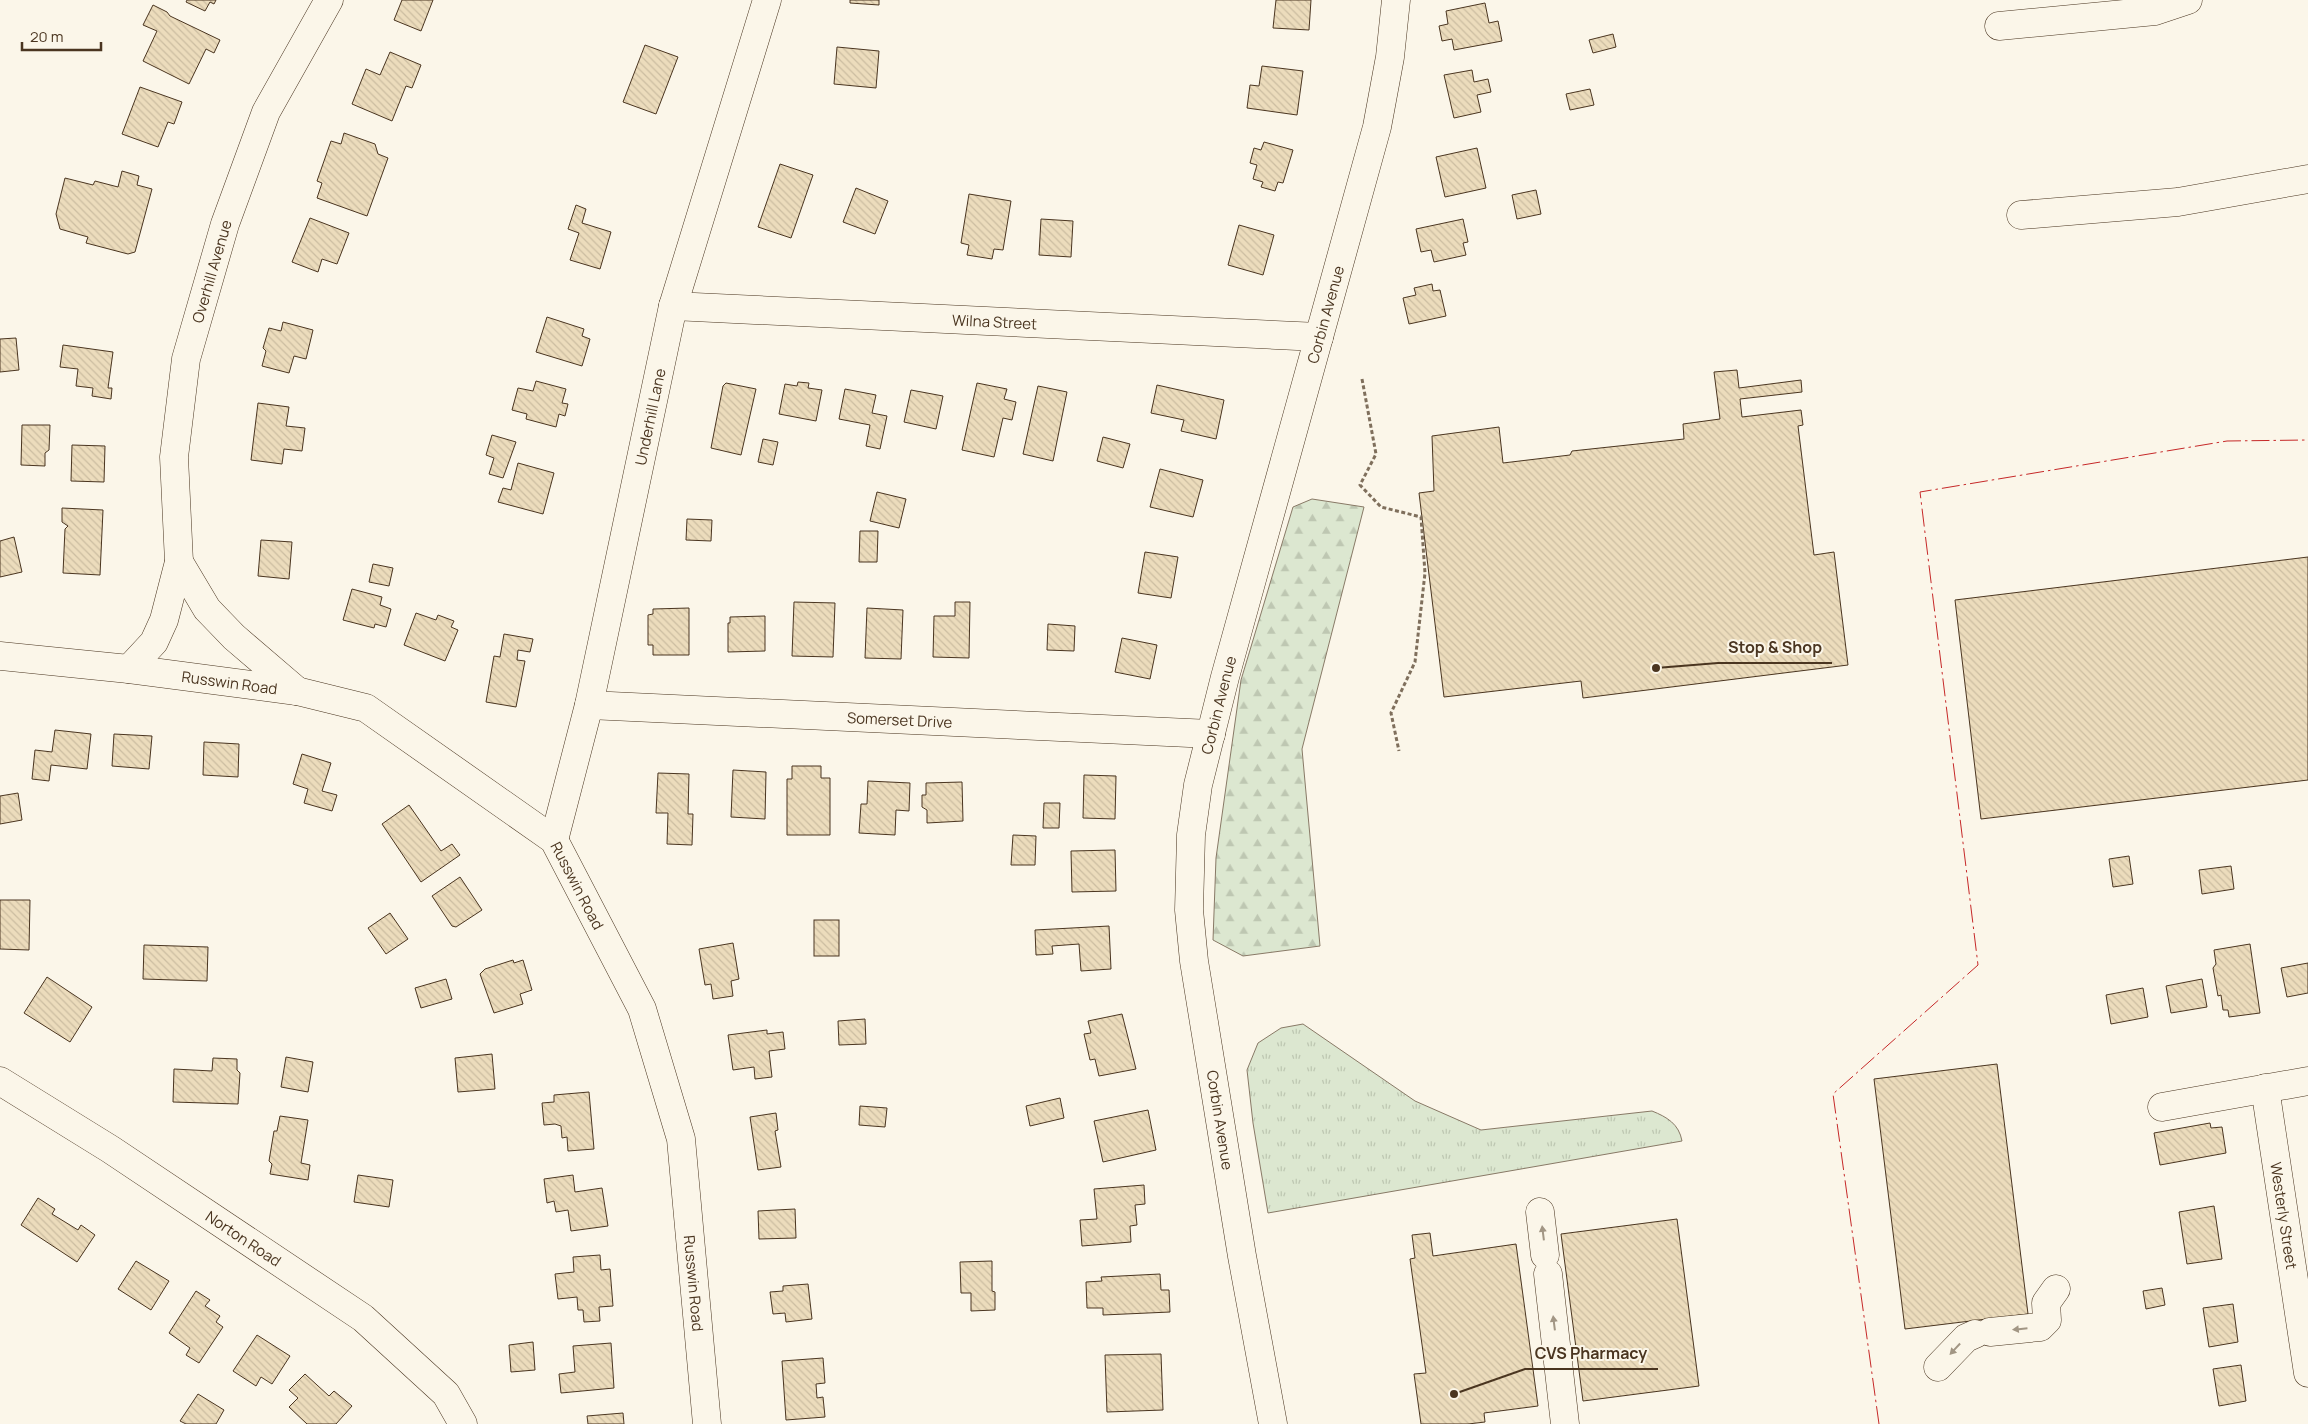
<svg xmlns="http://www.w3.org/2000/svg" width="2308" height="1424" viewBox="0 0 2308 1424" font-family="Manrope,sans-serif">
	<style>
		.grass { fill: url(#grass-tufts); stroke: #887966 }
		.forest { fill: url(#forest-firs); stroke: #887966 }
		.building { fill: url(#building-back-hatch); stroke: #4a3520 }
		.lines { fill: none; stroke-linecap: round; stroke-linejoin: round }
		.minor-casing { stroke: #4a3520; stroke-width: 29 }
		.major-casing { stroke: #4a3520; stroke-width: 29 }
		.path { stroke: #7f6f5c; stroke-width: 3; stroke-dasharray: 4 2.5; stroke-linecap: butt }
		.minor { stroke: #fbf6e9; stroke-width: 28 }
		.major { stroke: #fbf6e9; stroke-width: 28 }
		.power { stroke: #c62828; stroke-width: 1; stroke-dasharray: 18 4 2.5 4; stroke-linecap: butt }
		.oneway { fill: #a29684 }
		.labels { text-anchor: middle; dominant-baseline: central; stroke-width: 4; stroke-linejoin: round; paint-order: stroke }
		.street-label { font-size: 15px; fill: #4a3520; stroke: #fbf6e9 }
		.leader { fill: none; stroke: #4a3520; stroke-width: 2 }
		.callout-dot { fill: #4a3520; stroke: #fbf6e9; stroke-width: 2 }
		.callout-label { font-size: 16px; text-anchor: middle; font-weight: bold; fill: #4a3520; stroke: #fbf6e9; stroke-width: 4; stroke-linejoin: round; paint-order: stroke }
	</style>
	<defs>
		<pattern id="grass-tufts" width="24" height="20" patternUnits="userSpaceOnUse" patternTransform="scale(1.25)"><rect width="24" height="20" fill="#dce7d0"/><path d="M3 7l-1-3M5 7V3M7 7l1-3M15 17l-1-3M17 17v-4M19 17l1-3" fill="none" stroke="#bec7b2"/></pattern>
		<pattern id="forest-firs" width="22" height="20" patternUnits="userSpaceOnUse" patternTransform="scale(1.25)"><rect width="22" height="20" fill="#dce7d0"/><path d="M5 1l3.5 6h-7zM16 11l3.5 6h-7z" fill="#bec7b2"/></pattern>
		<pattern id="building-back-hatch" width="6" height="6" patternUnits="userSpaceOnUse" patternTransform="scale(1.25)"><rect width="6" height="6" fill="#ecdcbc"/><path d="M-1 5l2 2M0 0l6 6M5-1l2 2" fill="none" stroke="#ccbda1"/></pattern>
	</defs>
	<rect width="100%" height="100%" fill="#fbf6e9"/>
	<!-- grass -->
	<path class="grass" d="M1303,1024L1415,1101L1481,1130L1652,1111C1667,1117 1679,1124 1682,1141L1268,1213L1253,1123L1247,1070L1258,1043L1281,1028Z"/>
	<!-- forest -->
	<polygon class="forest" points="1312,499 1364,507 1302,749 1320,946 1243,956 1213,940 1216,858 1241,680 1293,507"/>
	<!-- building -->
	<g class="building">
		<polygon points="187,0 216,0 214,4 210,2 205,11 186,2"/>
		<polygon points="402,0 433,0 421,31 394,20"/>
		<polygon points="850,0 879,0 879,5 850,3"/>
		<polygon points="1276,0 1311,0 1309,30 1273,28"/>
		<polygon points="1485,3 1489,23 1498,21 1502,41 1454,50 1452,39 1442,41 1439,26 1448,24 1446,11"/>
		<polygon points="153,5 167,12 170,16 220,40 214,53 206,49 189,84 143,61 157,31 143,25"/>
		<polygon points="1613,34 1616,47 1593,53 1589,40"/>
		<polygon points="645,45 678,57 656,114 623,102"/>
		<polygon points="837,47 879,51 876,88 834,84"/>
		<polygon points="390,52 421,65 412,88 406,86 392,121 352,104 366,69 380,75"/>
		<polygon points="1262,66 1303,71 1297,115 1247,108 1250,85 1259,86"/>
		<polygon points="1472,70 1474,82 1488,79 1491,92 1477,95 1481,112 1454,118 1444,75"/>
		<polygon points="140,87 182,102 174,124 168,122 158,147 122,134"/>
		<polygon points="1590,89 1594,105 1570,110 1566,94"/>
		<polygon points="344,133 375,144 378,154 388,158 367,216 317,198 322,183 317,181 331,141 341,144"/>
		<polygon points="1264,142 1293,150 1283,183 1278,182 1275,191 1261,187 1263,182 1253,179 1257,165 1250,163 1254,148 1261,150"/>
		<polygon points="1477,148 1486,188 1445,197 1436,157"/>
		<polygon points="780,164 813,175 791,238 758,227"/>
		<polygon points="122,171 139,176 137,185 152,189 135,252 128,254 86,243 88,237 60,229 56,214 65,178 93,185 95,181 118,187"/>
		<polygon points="856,188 888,201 875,234 843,222"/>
		<polygon points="1536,190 1541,214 1517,219 1512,195"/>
		<polygon points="969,194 1011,201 1003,250 994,249 992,259 967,255 969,245 961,243"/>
		<polygon points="576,205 586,209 582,223 611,232 600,269 570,260 579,233 568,229"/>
		<polygon points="310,218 349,233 337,264 322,259 318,272 292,262"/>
		<polygon points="1041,219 1073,221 1071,257 1039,255"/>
		<polygon points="1463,219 1468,242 1463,243 1466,255 1434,262 1431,250 1421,252 1416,229"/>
		<polygon points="1239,225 1274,235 1263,275 1228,265"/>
		<polygon points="1432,284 1433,291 1440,290 1446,316 1409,324 1403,298 1416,295 1414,288"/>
		<polygon points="547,317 584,329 582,336 590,339 582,366 536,352"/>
		<polygon points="283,322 313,330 306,359 294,356 289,373 262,366 266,351 263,348 269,328 281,331"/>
		<polygon points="16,338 19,370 0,372 0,339"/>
		<polygon points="63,345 113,352 108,388 112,388 111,399 92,396 93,388 76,386 78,369 60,367"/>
		<polygon points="1737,370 1739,388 1801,380 1802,392 1740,399 1742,417 1801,410 1803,425 1798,426 1814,555 1834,552 1848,665 1583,698 1581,681 1444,697 1419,493 1434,491 1432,436 1499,427 1503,463 1570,455 1572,451 1684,439 1683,424 1720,419 1714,372"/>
		<polygon points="536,381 566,389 562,403 568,404 565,416 559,414 556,427 526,419 527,414 512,410 518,388 533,391"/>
		<polygon points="798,382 809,383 808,388 822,390 816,421 779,414 785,384 797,386"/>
		<polygon points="726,383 756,389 741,455 711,448 723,386"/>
		<polygon points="977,383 1007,389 1004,399 1016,402 1012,420 1003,418 994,457 962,450"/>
		<polygon points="1157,385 1224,400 1216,439 1181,431 1184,420 1151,413"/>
		<polygon points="1038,386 1067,392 1053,461 1023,454"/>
		<polygon points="845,389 876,395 872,413 887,416 880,449 866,446 870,425 839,419"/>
		<polygon points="911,390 943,396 936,429 904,422"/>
		<polygon points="258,403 289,407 286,426 305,428 302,451 284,449 282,464 251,460"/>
		<polygon points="22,425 50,425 49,450 45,453 45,466 21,465"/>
		<polygon points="492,435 516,442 503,478 489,474 494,458 486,455"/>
		<polygon points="1103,437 1130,444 1123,468 1097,461"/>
		<polygon points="763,439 778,442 773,465 758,462"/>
		<polygon points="72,445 105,446 104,482 71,481"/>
		<polygon points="518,463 554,473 543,514 498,502 503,488 511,490"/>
		<polygon points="1160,469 1203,480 1193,517 1150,507"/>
		<polygon points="877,492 906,499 899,528 870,521"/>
		<polygon points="62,508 103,510 100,575 63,573 65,529 68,526 62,522"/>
		<polygon points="687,519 712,520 711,541 686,540"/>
		<polygon points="860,531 878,531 877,562 859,562"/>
		<polygon points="14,537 22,572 0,577 0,541"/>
		<polygon points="261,540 292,542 289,579 258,576"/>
		<polygon points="1145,552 1178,557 1171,598 1138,593"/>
		<polygon points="2308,557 2308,780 1981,819 1955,600"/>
		<polygon points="373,564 393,568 389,586 369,582"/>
		<polygon points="352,589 382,597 380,605 391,609 386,627 375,624 374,628 343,620"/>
		<polygon points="794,602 835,603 833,657 792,656"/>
		<polygon points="955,602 970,602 969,658 933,657 934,616 955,616"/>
		<polygon points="689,608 689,655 653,655 653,645 648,645 648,615 653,614 653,609"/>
		<polygon points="867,608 903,610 901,659 865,658"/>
		<polygon points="416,613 436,620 438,615 454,621 451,627 458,630 445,661 404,645"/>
		<polygon points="765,616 765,651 728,652 728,623 730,623 730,617"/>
		<polygon points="1048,624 1075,626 1074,651 1047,650"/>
		<polygon points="504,634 533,639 530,652 518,650 517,660 525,661 516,707 486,702 494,656 500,657"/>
		<polygon points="1122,638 1157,645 1150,679 1115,672"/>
		<polygon points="55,730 91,734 87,769 51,765 49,781 32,779 35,750 52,752"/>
		<polygon points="114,734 152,736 149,769 112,766"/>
		<polygon points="204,742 239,744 238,777 203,775"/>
		<polygon points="302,754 331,763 322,791 337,795 332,811 304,803 308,789 293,784"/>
		<polygon points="792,766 821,766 821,778 830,778 830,835 787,835 787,779 792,779"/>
		<polygon points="733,770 766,772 765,819 731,817"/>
		<polygon points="658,773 689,774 688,814 693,814 692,845 667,844 668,813 656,813"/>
		<polygon points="1084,775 1116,776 1115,819 1083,818"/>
		<polygon points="868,781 910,783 909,811 896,810 895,835 859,833 861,804 867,804"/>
		<polygon points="962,782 963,821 927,823 927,810 922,807 922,795 926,795 926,783"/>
		<polygon points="18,793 22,820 0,824 0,796"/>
		<polygon points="1044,803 1060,803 1059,828 1043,828"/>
		<polygon points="409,805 441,851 452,844 460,855 421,882 382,824"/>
		<polygon points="1013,835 1036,836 1035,865 1011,865"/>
		<polygon points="1115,850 1116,891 1072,892 1071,851"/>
		<polygon points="2129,856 2133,884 2113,887 2109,859"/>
		<polygon points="2231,866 2234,889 2202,894 2199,870"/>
		<polygon points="460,877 482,910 456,927 452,926 432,896"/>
		<polygon points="0,900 30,900 29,950 0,949"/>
		<polygon points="390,913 408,939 386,954 368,928"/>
		<rect x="814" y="920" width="25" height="36"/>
		<polygon points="1109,926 1111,969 1081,971 1079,944 1052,946 1053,954 1036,955 1035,930"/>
		<polygon points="733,943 739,979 731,981 733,996 713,999 711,984 705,985 699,949"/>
		<polygon points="2250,944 2260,1013 2229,1017 2228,1010 2223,1010 2221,995 2218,996 2213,968 2216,964 2214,950"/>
		<polygon points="144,945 208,947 207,981 143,979"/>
		<polygon points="513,960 514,963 523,960 532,990 520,994 523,1004 494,1013 480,974 485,969"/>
		<polygon points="2308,963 2308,993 2287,997 2281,968"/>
		<polygon points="47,977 92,1007 70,1042 24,1013"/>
		<polygon points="446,979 452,999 421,1008 415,988"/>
		<polygon points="2202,979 2207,1007 2171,1013 2166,986"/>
		<polygon points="2143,988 2148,1017 2111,1024 2106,995"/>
		<polygon points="1122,1014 1136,1069 1099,1076 1095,1059 1090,1060 1084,1034 1091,1033 1088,1021"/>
		<polygon points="865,1019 866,1044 839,1045 838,1021"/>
		<polygon points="767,1030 767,1034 783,1032 785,1049 769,1051 772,1077 755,1079 754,1067 733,1070 728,1035"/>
		<polygon points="492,1054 495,1089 458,1092 455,1058"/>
		<polygon points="286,1057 313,1062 308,1092 281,1087"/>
		<polygon points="213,1058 237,1059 237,1070 240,1073 238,1104 173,1102 174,1069 212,1071"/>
		<polygon points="1997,1064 2028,1314 1905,1329 1874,1079"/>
		<polygon points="589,1092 594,1149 568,1151 567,1137 562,1138 561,1126 555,1124 544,1125 542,1103 554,1102 554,1095"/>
		<polygon points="1060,1098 1064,1118 1030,1126 1026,1106"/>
		<polygon points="860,1106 887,1108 885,1127 859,1125"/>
		<polygon points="1148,1110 1156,1150 1103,1162 1094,1121"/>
		<polygon points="776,1113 778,1130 775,1131 781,1167 758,1170 750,1117"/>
		<polygon points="280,1116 308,1120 301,1163 310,1165 308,1180 270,1174 272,1164 269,1161 274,1131 277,1131"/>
		<polygon points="2210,1123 2211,1128 2222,1127 2226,1153 2160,1165 2154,1133"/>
		<polygon points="358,1175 393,1180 389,1207 354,1202"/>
		<polygon points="573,1175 575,1192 602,1188 608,1226 571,1231 568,1210 556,1212 554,1201 547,1203 544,1179"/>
		<polygon points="1144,1185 1145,1204 1135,1205 1137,1225 1130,1226 1131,1242 1082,1246 1080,1220 1097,1219 1094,1189"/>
		<polygon points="38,1198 55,1209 52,1214 78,1230 81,1225 95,1235 77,1262 21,1225"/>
		<polygon points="2214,1206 2222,1259 2187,1264 2179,1212"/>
		<polygon points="795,1209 796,1238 759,1239 758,1211"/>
		<polygon points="1677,1219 1699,1386 1583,1401 1561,1234"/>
		<polygon points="1430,1233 1433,1256 1516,1244 1538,1406 1484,1413 1485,1422 1468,1424 1421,1424 1414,1374 1426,1373 1410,1259 1415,1258 1412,1235"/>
		<polygon points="600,1255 601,1270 610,1269 613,1306 599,1307 600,1321 584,1322 583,1310 578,1310 577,1297 558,1299 555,1274 574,1272 573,1257"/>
		<polygon points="136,1261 169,1281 151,1310 118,1289"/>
		<polygon points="992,1261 992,1291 995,1292 995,1310 971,1311 971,1293 961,1293 960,1262"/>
		<polygon points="1160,1274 1161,1290 1169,1290 1170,1312 1103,1315 1103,1308 1087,1308 1086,1282 1102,1281 1101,1277"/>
		<polygon points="808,1284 812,1319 786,1322 785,1313 773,1314 770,1292 783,1291 783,1286"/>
		<polygon points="2162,1288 2165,1305 2146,1309 2143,1291"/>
		<polygon points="196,1291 210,1300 205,1306 220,1316 216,1322 223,1327 199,1363 186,1355 190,1348 169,1333"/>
		<polygon points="2233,1304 2238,1342 2209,1347 2203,1308"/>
		<polygon points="257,1335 290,1356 272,1384 261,1377 256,1386 233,1371"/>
		<polygon points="533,1342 535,1370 511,1372 509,1345"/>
		<polygon points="611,1343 614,1388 561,1393 559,1374 575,1372 573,1346"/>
		<polygon points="1161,1354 1163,1410 1107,1412 1105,1355"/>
		<polygon points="823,1358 825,1383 816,1384 817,1398 823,1397 825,1417 786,1420 782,1361"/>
		<polygon points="2241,1365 2246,1401 2219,1406 2213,1369"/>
		<polygon points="305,1374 329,1396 334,1391 352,1406 336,1424 307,1424 289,1407 298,1398 289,1390"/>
		<polygon points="198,1394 224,1410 216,1424 186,1424 180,1421"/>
		<polygon points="623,1413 624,1424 588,1424 587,1416"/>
	</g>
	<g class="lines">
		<defs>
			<g id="minor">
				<polyline points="1999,26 2155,11 2188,0"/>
				<polyline points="2021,215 2178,202 2308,179"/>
				<path id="s1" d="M673,306L1319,337"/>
				<polyline points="179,562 207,609 234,637 297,691"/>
				<path id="s2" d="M0,656L129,669L297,691L366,708L554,840L642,1009L681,1139L707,1424"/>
				<path id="s3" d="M129,669L154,642L164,620L179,562L174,457L186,359L225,224L266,112L329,0"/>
				<path id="s4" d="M589,705L1211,734"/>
				<path id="s5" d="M554,840L589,705L673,306L767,0"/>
				<path id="s6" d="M2265,1088L2308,1373"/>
				<polyline points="2162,1107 2308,1081"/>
				<polyline points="1540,1212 1545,1255"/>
				<polyline points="1548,1274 1565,1424"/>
				<polyline points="1990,1332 2040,1327 2047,1320 2046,1303 2056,1289"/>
				<polyline points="1938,1367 1966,1338 1975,1334"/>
			</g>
			<g id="major">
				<path id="s7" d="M0,1081L110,1149L363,1318L446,1394L463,1424"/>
				<path id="s8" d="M1273,1424L1242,1256L1194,961L1189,910L1191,835L1198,785L1225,677L1377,127L1390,57L1396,0"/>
			</g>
		</defs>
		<!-- minor casing -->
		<use href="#minor" class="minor-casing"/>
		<!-- major casing -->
		<use href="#major" class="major-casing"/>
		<!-- path -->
		<polyline class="path" points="1362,379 1376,454 1360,485 1381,507 1421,517 1425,573 1415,662 1391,713 1399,751"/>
		<!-- minor -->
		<use href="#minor" class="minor"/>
		<!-- major -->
		<use href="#major" class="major"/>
		<!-- power -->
		<polyline class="power" points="1879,1424 1833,1094 1978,965 1920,492 2227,441 2308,440"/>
	</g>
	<!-- one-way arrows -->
	<defs><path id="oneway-solid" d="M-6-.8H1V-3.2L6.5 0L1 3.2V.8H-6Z" transform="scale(1.25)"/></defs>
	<g class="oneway">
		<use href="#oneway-solid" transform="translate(1543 1233) rotate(-97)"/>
		<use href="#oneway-solid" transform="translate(1554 1323) rotate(-97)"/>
		<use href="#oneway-solid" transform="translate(2020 1329) rotate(174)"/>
		<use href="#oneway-solid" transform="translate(1955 1349) rotate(133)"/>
	</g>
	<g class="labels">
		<!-- street labels -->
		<g class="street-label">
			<text stroke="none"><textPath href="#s3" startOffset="416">Overhill Avenue</textPath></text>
			<text stroke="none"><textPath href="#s8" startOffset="1134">Corbin Avenue</textPath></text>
			<text stroke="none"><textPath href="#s1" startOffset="322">Wilna Street</textPath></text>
			<text stroke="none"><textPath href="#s5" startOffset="434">Underhill Lane</textPath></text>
			<text stroke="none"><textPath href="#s2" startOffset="231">Russwin Road</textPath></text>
			<text stroke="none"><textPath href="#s8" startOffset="729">Corbin Avenue</textPath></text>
			<text stroke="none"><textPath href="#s4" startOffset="311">Somerset Drive</textPath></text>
			<text stroke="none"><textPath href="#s2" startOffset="651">Russwin Road</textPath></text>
			<text transform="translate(1220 1120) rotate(81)">Corbin Avenue</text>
			<text stroke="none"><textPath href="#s6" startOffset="129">Westerly Street</textPath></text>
			<text stroke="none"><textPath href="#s7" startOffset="290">Norton Road</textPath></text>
			<text stroke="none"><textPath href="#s2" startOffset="1071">Russwin Road</textPath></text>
		</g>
	</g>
	<!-- callouts -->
	<path class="leader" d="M1656 668L1718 663H1832M1454 1394L1525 1369H1658"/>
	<g class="callout-dot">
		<circle cx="1656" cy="668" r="5"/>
		<circle cx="1454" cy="1394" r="5"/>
	</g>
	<g class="callout-label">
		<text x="1775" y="653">Stop &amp; Shop</text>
		<text x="1591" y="1359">CVS Pharmacy</text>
	</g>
	<!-- scale -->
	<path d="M22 42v8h79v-8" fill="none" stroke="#4a3520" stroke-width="2.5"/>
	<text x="30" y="42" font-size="15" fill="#4a3520" stroke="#fbf6e9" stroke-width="4" paint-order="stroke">20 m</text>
</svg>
